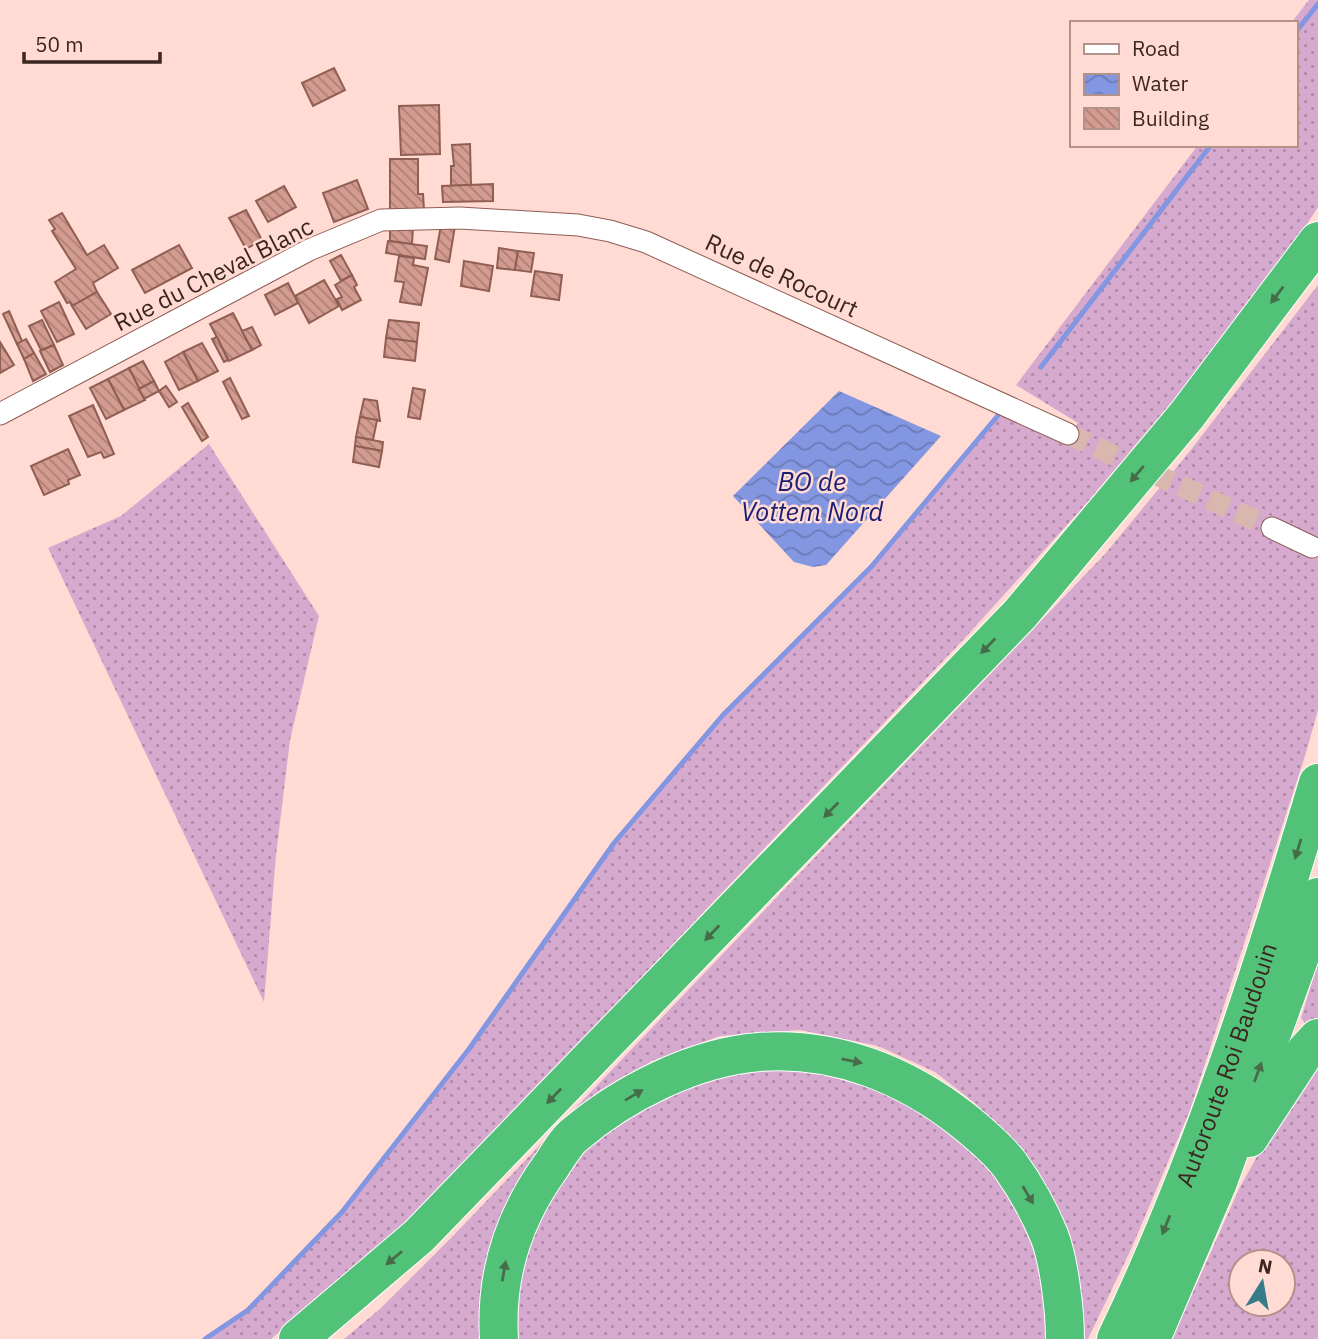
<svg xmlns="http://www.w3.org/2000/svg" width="1318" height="1339" viewBox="0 0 1318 1339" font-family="'IBM Plex Sans',sans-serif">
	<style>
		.grass { fill: url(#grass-dots); fill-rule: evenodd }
		.water { fill: url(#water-waves) }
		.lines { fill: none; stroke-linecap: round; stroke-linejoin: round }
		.stream { stroke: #8396e1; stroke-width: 5 }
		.building { fill: url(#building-back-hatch); stroke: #905e53; stroke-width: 2 }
		.street-tunnel { stroke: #d8b7af; stroke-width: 21; stroke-dasharray: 21 10; stroke-linecap: butt }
		.street-casing { stroke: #8f5c52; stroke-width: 23 }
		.highway-casing { stroke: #fff; stroke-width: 40 }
		.street { stroke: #fff; stroke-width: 21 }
		.highway { stroke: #52c279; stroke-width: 38 }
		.oneway { fill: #466c49 }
		.labels { text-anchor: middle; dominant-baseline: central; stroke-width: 5; stroke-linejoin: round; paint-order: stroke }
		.street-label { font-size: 24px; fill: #3c2621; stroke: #ffdbd3 }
		.water-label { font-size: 26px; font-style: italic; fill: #1b1e73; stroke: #ffdbd3 }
	</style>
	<defs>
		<pattern id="grass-dots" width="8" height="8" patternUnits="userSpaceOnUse" patternTransform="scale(1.75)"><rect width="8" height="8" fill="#d6a9ce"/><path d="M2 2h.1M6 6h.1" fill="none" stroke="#af89a7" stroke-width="1.8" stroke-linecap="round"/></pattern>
		<pattern id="water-waves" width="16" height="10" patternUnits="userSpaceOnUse" patternTransform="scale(1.75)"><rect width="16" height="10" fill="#8396e1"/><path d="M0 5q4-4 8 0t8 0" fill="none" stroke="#6c7ab6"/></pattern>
		<pattern id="building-back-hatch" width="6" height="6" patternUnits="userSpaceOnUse" patternTransform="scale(1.75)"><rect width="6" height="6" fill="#d49c91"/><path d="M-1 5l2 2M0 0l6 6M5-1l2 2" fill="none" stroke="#ad7f76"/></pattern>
	</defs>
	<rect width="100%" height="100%" fill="#ffdbd3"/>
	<!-- grass -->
	<g class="grass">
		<polygon points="1309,0 1318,0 1318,207 1290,250 1191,379 1086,504 964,639 552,1071 393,1235 271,1339 206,1339 248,1310 342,1212 469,1049 614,843 723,715 871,567 1000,413 1062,444 1078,423 1016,385 1198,145 1295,145 1295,23 1291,23"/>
		<polygon points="1318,285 1318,710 1305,756 1190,1110 1132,1247 1088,1339 1076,1339 1029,1163 976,1104 935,1072 878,1046 800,1030 720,1036 652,1061 582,1108 482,1339 344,1339 381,1308 453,1236 1105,554 1190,451"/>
		<polygon points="209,444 319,616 290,740 276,855 264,1002 48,548 121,516"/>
		<polygon points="1318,963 1318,1022 1306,1025 1301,1018"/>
		<polygon points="809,1058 965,1129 1035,1228 1054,1339 512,1339 515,1278 565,1164 658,1086"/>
		<path d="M1318,1061V1339H1172L1239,1189L1281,1113ZM1241,1262H1283V1304H1241Z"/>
	</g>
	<!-- water -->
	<polygon class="water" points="839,391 941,436 826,565 813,567 794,562 733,496"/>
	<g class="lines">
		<!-- stream -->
		<g class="stream">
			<polyline points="1295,33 1318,4"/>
			<polyline points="1041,367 1211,145"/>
			<polyline points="205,1339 248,1310 342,1212 469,1049 614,843 723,715 871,567 1000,413"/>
		</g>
	</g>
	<!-- building -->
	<g class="building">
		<polygon points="334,68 345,90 313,106 302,83"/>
		<polygon points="439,105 440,154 401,155 399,106"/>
		<polygon points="470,144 471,185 451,186 451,166 454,166 452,145"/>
		<polygon points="390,159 418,159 418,194 423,194 424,209 390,210"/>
		<polygon points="357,180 368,209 334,222 323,193"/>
		<polygon points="493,184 493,201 443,202 442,186"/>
		<polygon points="284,186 296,207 268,222 256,201"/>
		<polygon points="246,210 262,240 246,249 229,218"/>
		<polygon points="62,213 87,255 104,245 118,268 93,283 97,292 72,306 70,302 67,303 55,282 76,269 52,231 55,229 49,220"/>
		<polygon points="441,225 455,226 449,262 435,259"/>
		<polygon points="390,227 413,227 412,244 390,241"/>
		<polygon points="388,241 427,246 425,259 386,253"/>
		<polygon points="179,245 192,268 145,293 132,270"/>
		<polygon points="499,248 518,251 515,270 497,268"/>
		<polygon points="518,251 534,253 531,272 515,270"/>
		<polygon points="341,255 352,275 341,281 330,261"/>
		<polygon points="399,256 414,258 413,265 428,268 421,305 400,302 404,282 395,281"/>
		<polygon points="464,261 493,266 489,291 461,286"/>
		<polygon points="535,271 562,275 559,300 531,296"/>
		<polygon points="352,275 357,285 354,287 361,300 342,310 337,299 342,297 335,285"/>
		<polygon points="324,280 339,306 309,323 295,296"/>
		<polygon points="288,283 298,303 275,315 265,295"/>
		<polygon points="97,292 111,314 86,329 72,306"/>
		<polygon points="59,302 74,334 57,342 41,311"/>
		<polygon points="9,311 22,341 17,344 3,314"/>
		<polygon points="233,313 252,350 229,361 210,324"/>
		<polygon points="42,320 54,345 41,350 29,326"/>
		<polygon points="389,320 419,323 417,342 386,338"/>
		<polygon points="252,327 261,345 252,350 242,331"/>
		<polygon points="217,337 228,360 224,362 212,339"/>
		<polygon points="386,338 417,342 415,361 384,357"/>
		<polygon points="26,339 34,353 24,359 17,344"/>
		<polygon points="0,342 14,365 0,373"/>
		<polygon points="202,343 218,371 198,381 183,352"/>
		<polygon points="54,345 63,365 50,372 40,351"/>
		<polygon points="183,352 198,381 179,390 165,362"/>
		<polygon points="34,353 46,374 33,381 24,359"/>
		<polygon points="143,361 154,381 139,389 129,368"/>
		<polygon points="129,368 145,400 124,410 108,379"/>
		<polygon points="230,378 249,416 242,419 223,382"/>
		<polygon points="108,379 124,410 106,419 90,388"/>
		<polygon points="154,381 159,391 144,399 139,389"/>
		<polygon points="166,386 177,402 169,407 159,391"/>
		<polygon points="413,388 425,390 420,419 408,417"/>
		<polygon points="364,399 377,401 380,421 360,417"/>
		<polygon points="188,403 208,437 202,441 182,407"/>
		<polygon points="93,405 114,454 104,458 101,452 88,457 69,416"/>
		<polygon points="360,417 377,420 373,440 356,437"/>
		<polygon points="356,437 383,442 382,451 355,446"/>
		<polygon points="355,446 382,451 379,467 353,462"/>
		<polygon points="68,449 80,475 68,480 69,484 44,495 31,466"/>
	</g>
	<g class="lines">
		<!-- street-tunnel -->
		<polyline class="street-tunnel" points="1068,434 1272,528"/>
		<defs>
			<g id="street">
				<polyline points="0,414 309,250 381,220 460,218 578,225 610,231 646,242 1068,434"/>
				<polyline points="1272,528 1312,547"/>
			</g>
			<g id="highway">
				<polyline points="1249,1138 1306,1051 1318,1038"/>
				<polyline points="298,1339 419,1236 1020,614 1187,415 1318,241"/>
				<path d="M499,1339C495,1275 514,1217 551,1166C558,1156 564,1144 573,1136C622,1094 694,1057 759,1052C835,1046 906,1075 964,1121C980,1134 998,1149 1010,1165C1025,1186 1039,1211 1049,1235C1059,1260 1065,1311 1065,1339"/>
				<path id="s1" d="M1116,1339C1201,1162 1262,971 1318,783"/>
				<polyline points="1151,1339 1218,1182 1303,948 1318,897"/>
			</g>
		</defs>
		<!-- street casing -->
		<use href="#street" class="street-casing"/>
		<!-- highway casing -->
		<use href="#highway" class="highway-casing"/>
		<!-- street -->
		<use href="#street" class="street"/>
		<!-- highway -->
		<use href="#highway" class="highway"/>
	</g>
	<!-- one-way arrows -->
	<defs><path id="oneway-solid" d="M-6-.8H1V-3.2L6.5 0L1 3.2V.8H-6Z" transform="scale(1.75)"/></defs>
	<g class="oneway">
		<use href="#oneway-solid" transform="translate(1277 295) rotate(127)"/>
		<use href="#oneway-solid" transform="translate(1137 474) rotate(130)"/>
		<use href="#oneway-solid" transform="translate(988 646) rotate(134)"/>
		<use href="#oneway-solid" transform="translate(831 810) rotate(134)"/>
		<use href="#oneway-solid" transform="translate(1298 849) rotate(107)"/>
		<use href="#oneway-solid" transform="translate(712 933) rotate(134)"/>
		<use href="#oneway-solid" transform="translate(852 1061) rotate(12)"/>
		<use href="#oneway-solid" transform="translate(1258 1072) rotate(-70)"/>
		<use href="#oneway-solid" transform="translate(634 1095) rotate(-31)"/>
		<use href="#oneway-solid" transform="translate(554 1096) rotate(134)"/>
		<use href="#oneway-solid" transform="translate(1028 1195) rotate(59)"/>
		<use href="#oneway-solid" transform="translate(1166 1225) rotate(112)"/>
		<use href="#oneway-solid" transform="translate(394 1258) rotate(140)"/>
		<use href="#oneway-solid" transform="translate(504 1271) rotate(-80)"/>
	</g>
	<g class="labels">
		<!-- street labels -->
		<g class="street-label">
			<text transform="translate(213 274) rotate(-27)">Rue du Cheval Blanc</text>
			<text transform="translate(782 275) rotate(25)">Rue de Rocourt</text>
			<text stroke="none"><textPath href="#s1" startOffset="296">Autoroute Roi Baudouin</textPath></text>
		</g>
		<!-- water labels -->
		<g class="water-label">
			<text x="812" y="481">BO de<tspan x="812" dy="30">Vottem Nord</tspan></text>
		</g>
	</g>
	<!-- legend -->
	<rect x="1070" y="21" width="228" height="126" fill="#ffdbd3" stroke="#b1938c" stroke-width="2"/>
	<rect x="1084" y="44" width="35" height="10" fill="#ffffff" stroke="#b1938c" stroke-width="2"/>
	<text x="1132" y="56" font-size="21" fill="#3c2621">Road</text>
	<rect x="1084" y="74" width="35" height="21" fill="url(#water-waves)" stroke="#b1938c" stroke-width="2"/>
	<text x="1132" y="91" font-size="21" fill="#3c2621">Water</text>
	<rect x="1084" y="108" width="35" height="21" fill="url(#building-back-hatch)" stroke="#b1938c" stroke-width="2"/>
	<text x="1132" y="126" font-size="21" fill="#3c2621">Building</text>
	<!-- north arrow -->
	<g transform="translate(1262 1283) rotate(11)"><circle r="33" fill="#ffdbd3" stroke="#b1938c" stroke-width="2"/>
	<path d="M0-5L12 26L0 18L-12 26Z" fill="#367b89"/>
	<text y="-10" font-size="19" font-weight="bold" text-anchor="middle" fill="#3c2621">N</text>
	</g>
	<!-- scale -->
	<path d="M24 52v10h136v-10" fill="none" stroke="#3c2621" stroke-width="3.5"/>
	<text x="35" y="52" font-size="21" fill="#3c2621" stroke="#ffdbd3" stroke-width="5" paint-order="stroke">50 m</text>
</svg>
